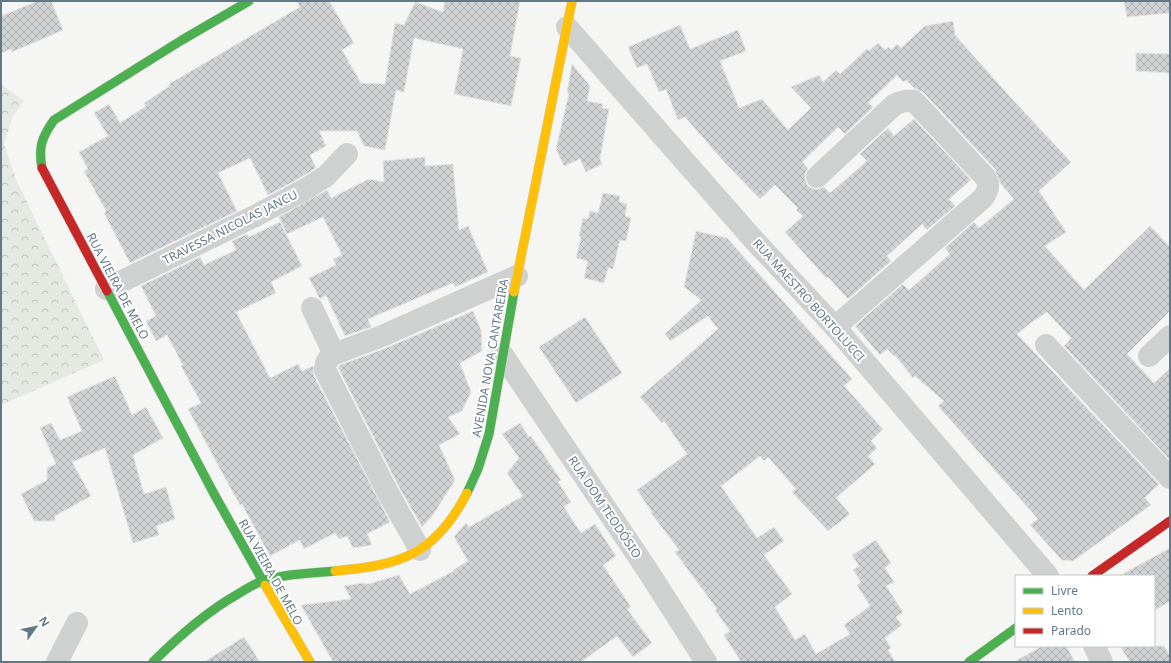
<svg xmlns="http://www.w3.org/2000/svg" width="1171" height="663" viewBox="0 0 1171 663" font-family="'Noto Sans',sans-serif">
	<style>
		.forest { fill: url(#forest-crowns) }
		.building { fill: url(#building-cross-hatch); stroke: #e4e4e3 }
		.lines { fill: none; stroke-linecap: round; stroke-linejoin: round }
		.fast-casing { stroke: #d0d2d3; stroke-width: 10 }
		.slow-casing { stroke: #d0d2d3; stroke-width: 10 }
		.jam-casing { stroke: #d0d2d3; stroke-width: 10 }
		.street { stroke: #cfd0d0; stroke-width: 22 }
		.fast { stroke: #4caf50; stroke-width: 9 }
		.slow { stroke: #ffc107; stroke-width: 9 }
		.jam { stroke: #c62828; stroke-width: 9 }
		.labels { text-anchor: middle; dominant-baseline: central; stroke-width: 4; stroke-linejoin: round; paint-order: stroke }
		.street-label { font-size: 12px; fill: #627987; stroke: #fff }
	</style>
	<defs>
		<pattern id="forest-crowns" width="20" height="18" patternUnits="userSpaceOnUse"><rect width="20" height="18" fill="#e5e9e1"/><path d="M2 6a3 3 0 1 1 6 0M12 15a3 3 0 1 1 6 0" fill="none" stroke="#bdc2bc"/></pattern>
		<pattern id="building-cross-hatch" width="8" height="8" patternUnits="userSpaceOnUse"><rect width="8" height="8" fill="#d1d2d3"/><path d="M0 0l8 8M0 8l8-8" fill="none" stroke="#adafb1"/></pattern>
	</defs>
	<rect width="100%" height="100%" fill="#f5f5f3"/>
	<!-- forest -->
	<polygon class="forest" points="1,84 24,101 13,116 4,144 17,182 104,360 1,405"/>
	<!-- building -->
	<g class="building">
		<polygon points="38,1 51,1 63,30 12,52 11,49 1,53 1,16"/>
		<polygon points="297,1 329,1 354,43 342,50 361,83 385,84 395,23 404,25 415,2 443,12 445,1 520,1 510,56 521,58 511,106 454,94 463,49 414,38 404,92 396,90 385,150 364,146 357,131 319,131 326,146 310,155 316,168 298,179 268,195 250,158 218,173 237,211 130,263 104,213 106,211 84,171 88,169 79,152 108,136 94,113 109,104 120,123 146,106 144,103 170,86 169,84 300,7"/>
		<polygon points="1124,1 1170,1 1170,13 1127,17"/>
		<polygon points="953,21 955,35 1011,98 1071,162 1039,191 1066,232 1045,246 1084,290 1150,226 1170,247 1170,311 1127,354 1154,383 1170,368 1170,460 1064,346 1071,338 1047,312 1032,322 1017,334 1159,484 1145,498 1151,505 1073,561 1062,560 1030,525 1038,519 938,406 944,401 915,376 913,378 895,355 894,356 887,349 880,355 855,326 903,284 909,290 950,254 945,248 974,222 979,228 1014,199 1000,183 995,169 923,92 914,88 906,80 903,82 897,75 868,103 873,107 845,134 838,127 802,162 808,168 805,174 805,180 808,186 813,189 819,189 824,187 830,193 867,161 860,154 888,128 894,136 914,119 971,180 949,199 955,206 927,230 922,224 887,256 891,261 848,299 828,277 826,278 785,232 803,216 796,210 798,208 775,185 760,199 725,163 685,117 678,120 666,89 659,92 647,64 637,68 628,47 680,25 690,49 738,30 746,51 720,61 739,108 762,99 788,130 811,108 791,87 819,75 823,82 836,70 840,74 867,49 869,51 878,43 885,50 889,47 891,50 897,44 901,48 925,26"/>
		<polygon points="1136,53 1170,54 1170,73 1136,71"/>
		<polygon points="572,64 590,86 587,101 603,104 602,108 609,109 600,159 602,164 586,172 580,159 564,166 556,149 569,93 567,93"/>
		<polygon points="425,157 425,166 453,164 459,230 468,226 488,272 455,287 453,283 368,319 371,327 345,336 326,295 320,299 309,278 336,265 333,259 342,255 323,217 287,234 279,217 327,190 331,198 369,179 384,182 383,161"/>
		<polygon points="603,193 620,196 619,202 627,204 625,216 631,218 626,241 620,240 613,269 608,268 604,283 584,278 588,261 576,258 581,237 579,236 583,218 588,219 590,211 598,213"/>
		<polygon points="280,222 302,266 271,282 276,293 236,312 270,378 298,364 302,371 313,366 314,376 390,522 367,534 372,545 353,548 347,536 339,539 335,533 304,549 300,540 270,556 242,504 240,505 219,467 188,409 201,403 181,366 183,365 167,335 156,341 146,321 156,316 141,286 200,257 204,265 236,250 232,241 247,234 249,237"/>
		<polygon points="696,231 727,238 852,379 844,386 883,429 871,441 877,448 868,456 875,464 836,498 850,514 828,531 792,492 796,489 768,457 764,461 760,456 721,486 757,538 774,527 784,541 764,555 792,594 775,607 795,640 805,634 816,654 850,634 844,625 870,606 857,585 861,582 853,570 859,566 852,555 876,540 891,563 885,568 894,582 886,586 903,612 896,617 902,625 885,638 891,648 888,650 895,662 741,662 724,635 730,631 715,610 717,609 675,552 679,550 651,513 652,512 637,490 687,454 664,421 662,423 640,397 718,329 708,316 670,341 665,334 701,300 684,287"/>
		<polygon points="473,311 481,330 482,351 460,363 471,392 462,411 448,417 460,434 439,445 455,480 433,515 422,527 399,487 338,367 340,365 386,348"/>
		<polygon points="585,317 622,373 576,403 539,347"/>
		<polygon points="115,376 132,415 146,407 163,438 133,455 144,494 166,487 175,519 156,526 159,535 133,543 105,448 72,462 91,496 55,516 55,521 34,521 21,494 47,480 47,468 56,464 40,428 51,423 60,440 82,431 67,397"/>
		<polygon points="520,423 529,437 531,436 561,480 558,482 571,502 564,507 581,533 595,524 616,556 603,565 631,607 627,609 652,643 633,657 617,636 581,662 333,662 301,605 351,599 344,586 363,583 368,584 399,575 410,594 454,571 453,570 468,561 454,537 466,523 469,527 523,496 507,473 519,458 502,434"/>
		<polygon points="1170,548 1170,601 1154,611 1154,576 1119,576"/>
		<polygon points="244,637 260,662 204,662"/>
		<polygon points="1042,646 1066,646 1075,662 1014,662"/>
		<polygon points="1120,646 1164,646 1170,656 1170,662 1130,662"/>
	</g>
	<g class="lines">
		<defs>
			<g id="fast">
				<path d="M42,168C38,147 42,137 54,120L182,40L249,1"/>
				<polyline points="107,291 213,492 265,585"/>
				<polyline points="467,493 478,469 489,434 514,292"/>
				<path d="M153,662C179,636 206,612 238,594C246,589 254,584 262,581C285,574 311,573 335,571"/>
				<polyline points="969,662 1016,628"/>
			</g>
			<g id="slow">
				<polyline points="514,292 572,1"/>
				<path d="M335,571C401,565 435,555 467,493"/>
				<polyline points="265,585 310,662"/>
			</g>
			<g id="jam">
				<polyline points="42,168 107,291"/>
				<polyline points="1092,576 1170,521"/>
			</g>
		</defs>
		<!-- fast casing -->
		<use href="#fast" class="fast-casing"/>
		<!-- slow casing -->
		<use href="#slow" class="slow-casing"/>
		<!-- jam casing -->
		<use href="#jam" class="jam-casing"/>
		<!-- street -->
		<g class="street">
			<polyline points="567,27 753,239 835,327 1048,576"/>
			<path d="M817,177L894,105C901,101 906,100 914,101L986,178C990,187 988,190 983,198L835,327"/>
			<polyline points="106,289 255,216 304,190 326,176 347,154"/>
			<polyline points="312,308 334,354"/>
			<polyline points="1046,345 1170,478"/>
			<polyline points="502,354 648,571 706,662"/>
			<polyline points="1149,356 1170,336"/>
			<path d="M420,550L388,493L325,370C325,361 328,359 334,354L382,336L517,276"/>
			<polyline points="1094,646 1102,662"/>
			<polyline points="57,662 77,623"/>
		</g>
		<!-- fast -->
		<use href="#fast" class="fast"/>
		<!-- slow -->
		<use href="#slow" class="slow"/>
		<!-- jam -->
		<use href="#jam" class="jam"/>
	</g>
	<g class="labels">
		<!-- street labels -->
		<g class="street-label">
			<text transform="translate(230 227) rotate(-27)">TRAVESSA NICOLAS JANCU</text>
			<text transform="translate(118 286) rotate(62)">RUA VIEIRA DE MELO</text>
			<text transform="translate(809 300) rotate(48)">RUA MAESTRO BORTOLUCCI</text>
			<text transform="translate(490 358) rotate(-80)">AVENIDA NOVA CANTAREIRA</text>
			<text transform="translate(605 507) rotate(56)">RUA DOM TEODÓSIO</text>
			<text transform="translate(271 572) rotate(61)">RUA VIEIRA DE MELO</text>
		</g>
	</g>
	<!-- border -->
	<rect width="1171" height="663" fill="none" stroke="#627987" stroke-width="4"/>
	<!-- legend -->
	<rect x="1015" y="575" width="140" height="72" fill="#ffffff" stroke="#c0c9cf"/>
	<rect x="1023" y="588" width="20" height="6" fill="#4caf50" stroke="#c0c9cf"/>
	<text x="1051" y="595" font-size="12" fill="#627987">Livre</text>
	<rect x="1023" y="608" width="20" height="6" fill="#ffc107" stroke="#c0c9cf"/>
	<text x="1051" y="615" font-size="12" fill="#627987">Lento</text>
	<rect x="1023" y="628" width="20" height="6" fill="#c62828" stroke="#c0c9cf"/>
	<text x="1051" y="635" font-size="12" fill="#627987">Parado</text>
	<!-- north arrow -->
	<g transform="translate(36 627) rotate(57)" stroke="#ffffff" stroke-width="3" paint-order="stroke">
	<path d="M0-3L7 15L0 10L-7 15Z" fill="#627987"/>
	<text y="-6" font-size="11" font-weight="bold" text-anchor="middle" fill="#627987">N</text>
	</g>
</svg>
